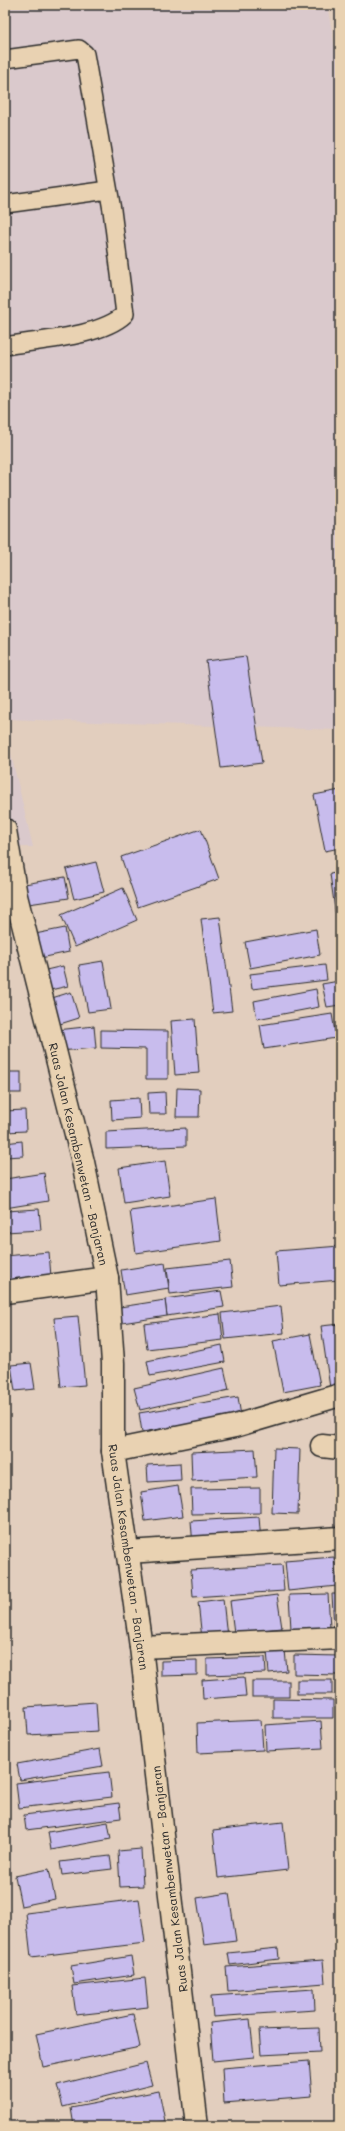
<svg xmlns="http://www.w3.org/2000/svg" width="345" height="2131" viewBox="0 0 345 2131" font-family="Mali,sans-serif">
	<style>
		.built { fill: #dac9cc }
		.building { fill: #c8bced; stroke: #2b2b2b }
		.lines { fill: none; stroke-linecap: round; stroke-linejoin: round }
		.lane-casing { stroke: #2b2b2b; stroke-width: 20 }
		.street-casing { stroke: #2b2b2b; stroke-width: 25 }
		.secondary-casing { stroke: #2b2b2b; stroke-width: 25 }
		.lane { stroke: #e9d2b2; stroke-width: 17 }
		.street { stroke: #e9d2b2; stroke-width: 22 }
		.secondary { stroke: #e9d2b2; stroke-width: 22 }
		.labels { text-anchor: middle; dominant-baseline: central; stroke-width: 3; stroke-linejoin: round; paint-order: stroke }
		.street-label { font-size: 12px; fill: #2b2b2b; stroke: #e9d2b2 }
	</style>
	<rect width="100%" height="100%" fill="#e2cebe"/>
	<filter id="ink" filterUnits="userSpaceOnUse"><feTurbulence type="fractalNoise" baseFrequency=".025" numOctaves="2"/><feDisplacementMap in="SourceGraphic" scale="8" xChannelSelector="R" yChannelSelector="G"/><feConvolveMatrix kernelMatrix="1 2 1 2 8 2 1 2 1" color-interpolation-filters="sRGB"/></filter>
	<g filter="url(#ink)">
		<!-- built -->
		<g class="built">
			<polygon points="5,5 327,5 340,74 340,730 5,719"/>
			<polygon points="5,729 33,847 5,847"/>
		</g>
		<!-- building -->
		<g class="building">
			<polygon points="246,656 262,763 221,768 206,661"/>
			<polygon points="340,790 340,848 325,851 314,795"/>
			<polygon points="201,829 219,879 138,907 121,857"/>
			<polygon points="96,862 104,892 74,899 66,869"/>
			<polygon points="340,872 340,917 336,917 330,874"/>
			<polygon points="65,877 69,898 22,905 19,885"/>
			<polygon points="123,888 137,920 75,947 61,915"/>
			<polygon points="220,917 232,1011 213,1013 201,919"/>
			<polygon points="65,928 69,952 36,959 30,935"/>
			<polygon points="316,929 320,955 250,968 245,942"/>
			<polygon points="103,961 111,1009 88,1012 79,965"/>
			<polygon points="325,965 327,980 252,989 250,974"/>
			<polygon points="63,966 68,986 46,991 42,971"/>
			<polygon points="339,981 340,1005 327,1007 322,984"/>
			<polygon points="316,989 319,1007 257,1019 254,1001"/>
			<polygon points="71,992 79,1018 60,1024 52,998"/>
			<polygon points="332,1014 336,1038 264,1049 260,1025"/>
			<polygon points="195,1019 199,1073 175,1075 171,1021"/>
			<polygon points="94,1026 96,1048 59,1051 57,1030"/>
			<polygon points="101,1030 168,1031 168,1079 146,1079 146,1049 101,1048"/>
			<rect x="5" y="1072" width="16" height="21"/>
			<polygon points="177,1088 200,1089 199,1117 176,1117"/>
			<polygon points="165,1092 166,1114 149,1114 148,1093"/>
			<polygon points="139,1098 140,1118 112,1120 111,1100"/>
			<polygon points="25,1110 26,1131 5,1132 5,1111"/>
			<polygon points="186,1128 186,1146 106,1149 106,1132"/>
			<polygon points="22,1141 23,1156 5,1157 5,1143"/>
			<polygon points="165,1161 170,1196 124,1203 119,1168"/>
			<polygon points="44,1173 48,1201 5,1208 5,1179"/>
			<polygon points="216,1199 221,1241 136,1253 130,1211"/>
			<polygon points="39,1209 41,1230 5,1232 5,1211"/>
			<polygon points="340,1246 340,1280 279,1285 276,1251"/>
			<polygon points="49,1252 51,1277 5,1280 5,1256"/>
			<polygon points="230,1261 233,1287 170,1294 167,1268"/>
			<polygon points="165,1263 169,1288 125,1295 121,1270"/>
			<polygon points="221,1291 224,1307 167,1316 165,1299"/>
			<polygon points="165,1300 167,1316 122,1323 120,1307"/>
			<polygon points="281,1306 284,1333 225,1339 222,1313"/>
			<polygon points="220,1314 223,1340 147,1349 144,1324"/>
			<polygon points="78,1316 85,1385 61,1387 54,1318"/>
			<polygon points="340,1324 340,1387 330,1388 321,1326"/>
			<polygon points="310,1334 320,1385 283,1392 273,1341"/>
			<polygon points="222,1345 225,1362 150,1376 147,1361"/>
			<polygon points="31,1363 35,1389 15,1391 11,1365"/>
			<polygon points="224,1368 229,1390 140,1410 134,1388"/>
			<polygon points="238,1397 241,1416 142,1432 139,1413"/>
			<polygon points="274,1448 300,1449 298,1514 272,1513"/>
			<polygon points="255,1449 257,1477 192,1481 191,1452"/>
			<polygon points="180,1463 181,1480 148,1482 147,1465"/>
			<polygon points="178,1486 183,1516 145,1521 141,1492"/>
			<polygon points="260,1488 260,1513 192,1514 191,1489"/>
			<polygon points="259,1517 261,1542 193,1546 191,1521"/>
			<polygon points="334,1557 337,1586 288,1591 285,1561"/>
			<polygon points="282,1565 284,1591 193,1597 191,1570"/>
			<polygon points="328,1594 330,1628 291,1629 289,1595"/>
			<polygon points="332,1594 340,1594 340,1628 334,1628"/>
			<polygon points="277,1595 282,1628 234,1633 230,1601"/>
			<polygon points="223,1599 227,1637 202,1639 198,1602"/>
			<polygon points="285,1650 287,1671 269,1673 267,1652"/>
			<polygon points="294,1655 339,1656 338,1675 294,1674"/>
			<polygon points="265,1657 266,1673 207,1675 207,1659"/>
			<polygon points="197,1660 197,1675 161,1676 161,1661"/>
			<polygon points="244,1677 246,1696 203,1699 202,1680"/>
			<rect x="297" y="1680" width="35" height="14"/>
			<rect x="252" y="1681" width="37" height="16"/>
			<polygon points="273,1699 333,1700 333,1718 273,1718"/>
			<polygon points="96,1702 98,1731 28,1735 26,1707"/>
			<polygon points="261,1720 263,1750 198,1753 197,1723"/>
			<polygon points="321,1721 323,1748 266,1751 265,1725"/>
			<polygon points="100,1749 103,1766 20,1780 17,1764"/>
			<polygon points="109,1772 112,1797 19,1808 16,1783"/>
			<polygon points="119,1803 121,1818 26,1830 24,1815"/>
			<polygon points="108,1822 111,1839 51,1850 48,1832"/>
			<polygon points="283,1822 288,1870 218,1878 213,1830"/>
			<polygon points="141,1849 143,1886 120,1887 118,1851"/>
			<polygon points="110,1856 112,1869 62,1875 60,1862"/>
			<polygon points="49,1869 55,1899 21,1906 15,1876"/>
			<polygon points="229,1893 236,1941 204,1945 197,1898"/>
			<polygon points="139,1899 145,1943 31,1957 26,1913"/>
			<polygon points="278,1948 279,1959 230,1965 228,1953"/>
			<polygon points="131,1956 134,1975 74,1984 71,1966"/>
			<polygon points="323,1960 325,1983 228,1991 226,1967"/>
			<polygon points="145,1978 148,2007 76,2015 72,1986"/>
			<polygon points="314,1989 315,2010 213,2017 211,1996"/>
			<polygon points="133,2014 140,2047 43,2067 36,2034"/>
			<polygon points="250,2019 254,2057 213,2061 210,2023"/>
			<polygon points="319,2028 320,2052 261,2055 259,2030"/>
			<polygon points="309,2061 312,2096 224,2103 222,2068"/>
			<polygon points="146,2063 152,2085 63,2107 57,2085"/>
			<polygon points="159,2091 165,2121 140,2126 74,2126 71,2108"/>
		</g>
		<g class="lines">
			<defs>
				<g id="lane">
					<path d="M5,59L79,49L85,54L112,210L125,314C101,337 38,340 5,346"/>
					<polyline points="5,204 108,190"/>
				</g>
				<g id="street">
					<polyline points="5,1292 107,1278"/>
					<polyline points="322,1446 340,1448"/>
					<polyline points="113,1451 235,1426 340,1395"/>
					<polyline points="128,1552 340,1538"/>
					<polyline points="141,1647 340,1638"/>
				</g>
				<polyline id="secondary" points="5,830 16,896 83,1162 107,1278 113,1363 113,1451 141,1647 197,2126"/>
			</defs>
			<!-- lane casing -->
			<use href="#lane" class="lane-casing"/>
			<!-- street casing -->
			<use href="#street" class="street-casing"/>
			<!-- secondary casing -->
			<use href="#secondary" class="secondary-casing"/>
			<!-- lane -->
			<use href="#lane" class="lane"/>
			<!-- street -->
			<use href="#street" class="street"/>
			<!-- secondary -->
			<use href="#secondary" class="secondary"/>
		</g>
	</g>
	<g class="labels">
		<!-- street labels -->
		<g class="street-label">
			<text transform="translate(79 1154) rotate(77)">Ruas Jalan Kesambenwetan - Banjaran</text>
			<text transform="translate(129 1557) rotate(82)">Ruas Jalan Kesambenwetan - Banjaran</text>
			<text transform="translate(169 1879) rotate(-97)">Ruas Jalan Kesambenwetan - Banjaran</text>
		</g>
	</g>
	<!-- margin -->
	<rect width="345" height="2131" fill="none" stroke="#e9d2b2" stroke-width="20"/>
	<rect x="10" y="10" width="325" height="2111" fill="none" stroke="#2b2b2b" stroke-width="1.5" filter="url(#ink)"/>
</svg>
